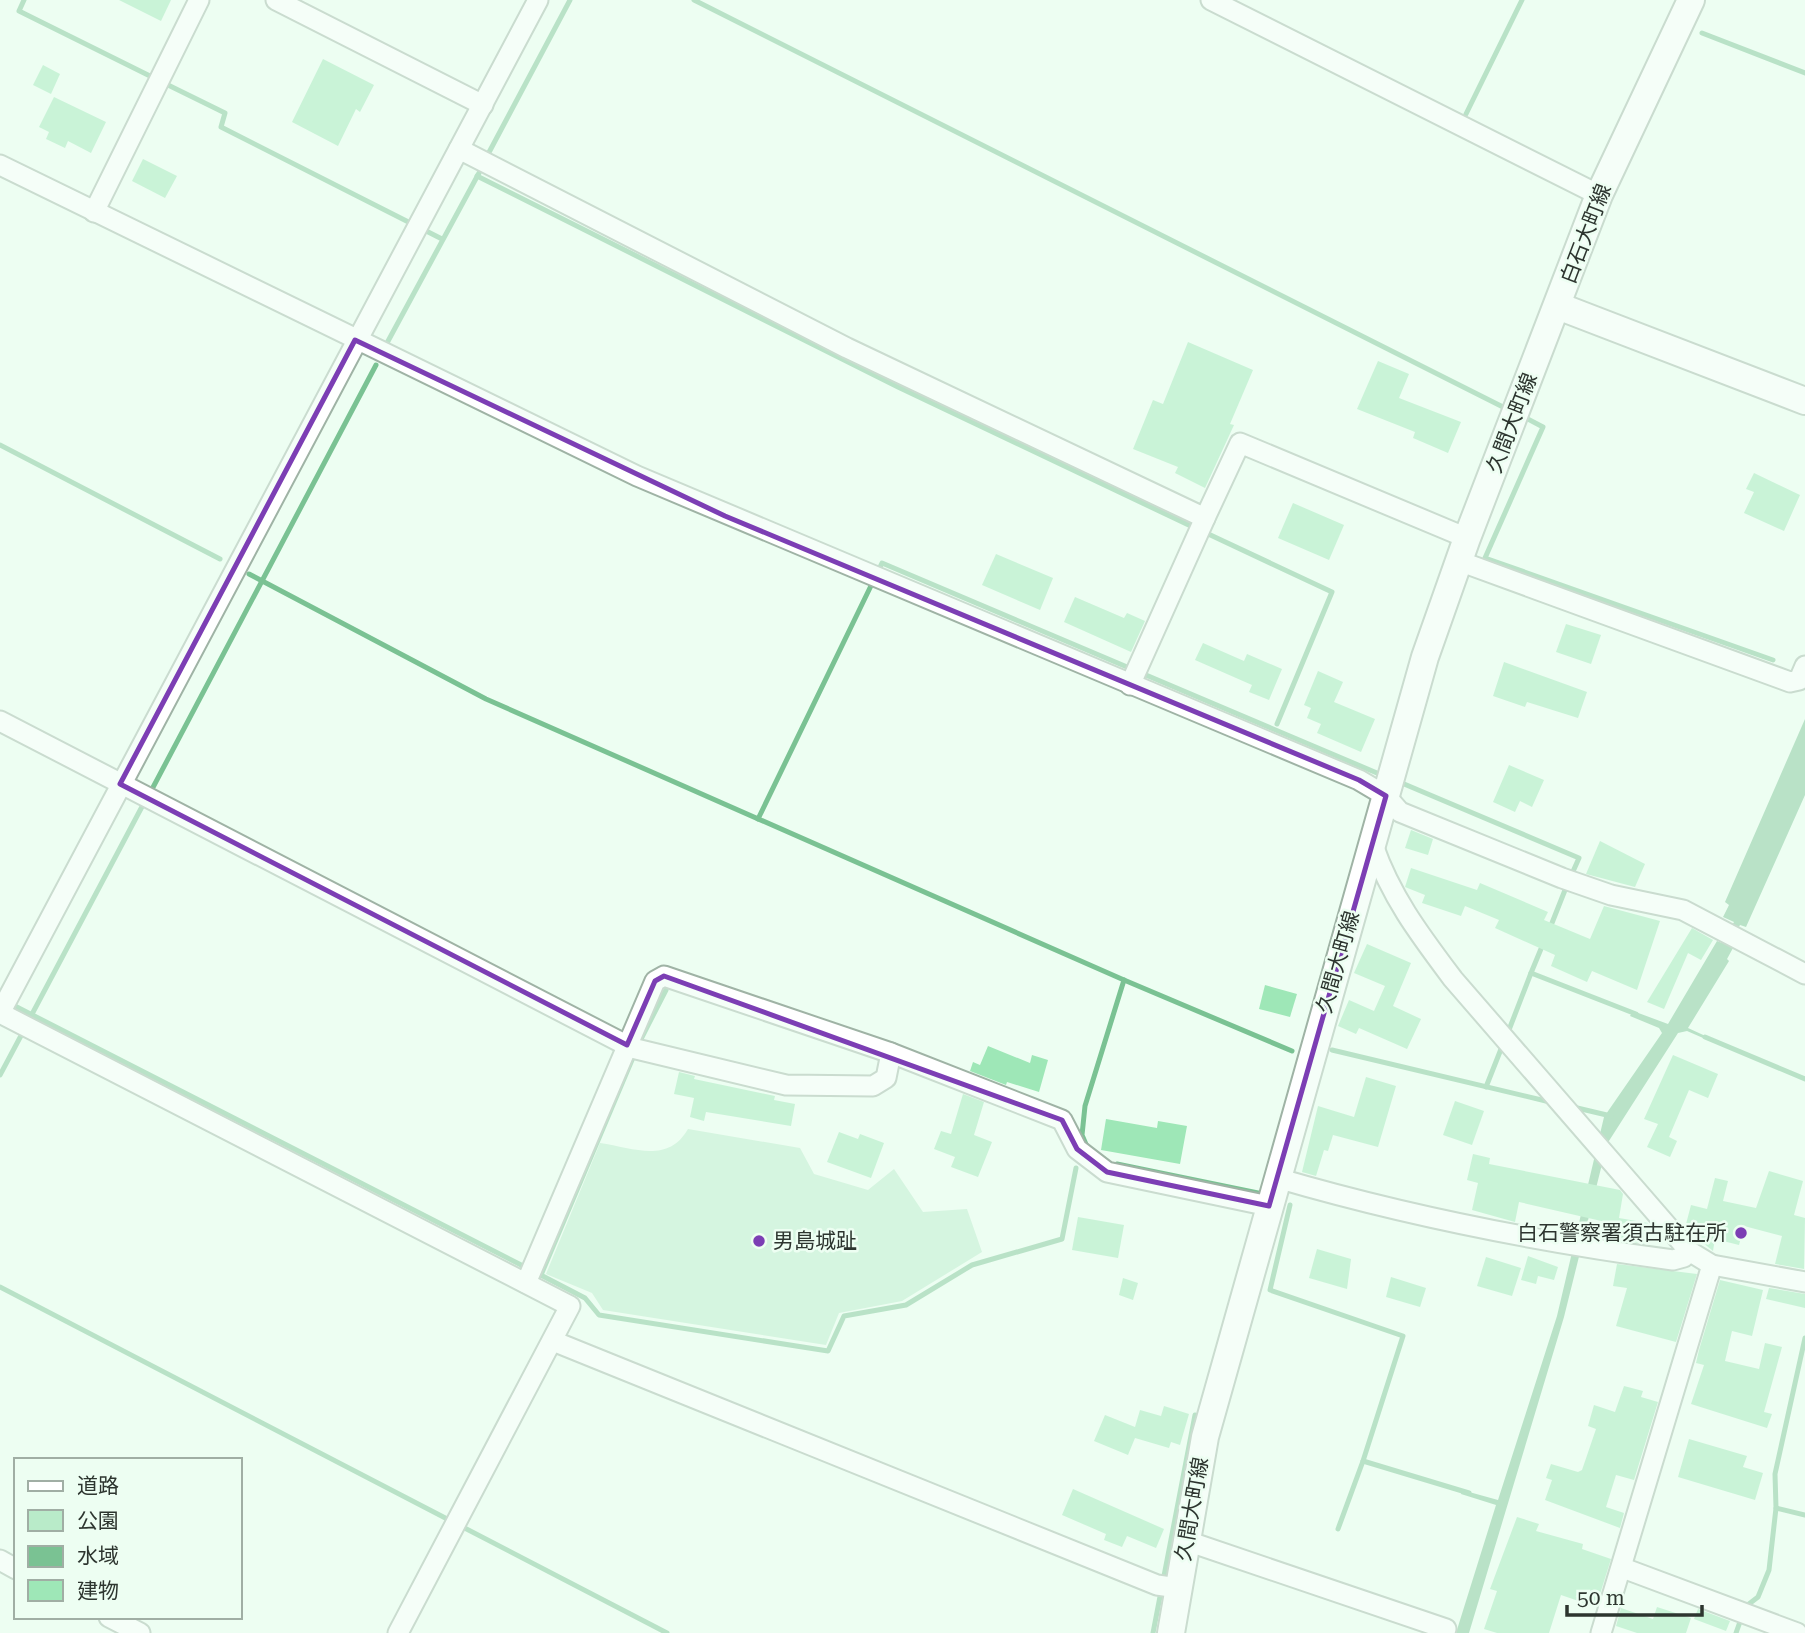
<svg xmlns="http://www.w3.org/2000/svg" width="1805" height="1633" viewBox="0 0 1805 1633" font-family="'Roboto Serif','Noto Sans JP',serif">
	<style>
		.green { fill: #b9ebc9 }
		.water { fill: #7ac293 }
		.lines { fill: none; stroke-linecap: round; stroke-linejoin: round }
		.stream { stroke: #7ac293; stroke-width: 5 }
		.building { fill: #9ee7b7 }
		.minor-casing { stroke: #9fb3a5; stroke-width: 23 }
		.secondary-casing { stroke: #9fb3a5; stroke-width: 30 }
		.minor { stroke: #fff; stroke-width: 19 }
		.secondary { stroke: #fff; stroke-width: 26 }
		.marked { fill: none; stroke: #7c3eb4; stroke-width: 5; stroke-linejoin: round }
		.poi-dot { fill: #7c3eb4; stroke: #edfef2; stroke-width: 2.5 }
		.labels { text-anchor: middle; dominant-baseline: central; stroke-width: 5; stroke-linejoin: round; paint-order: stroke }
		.street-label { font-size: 21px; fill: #2d352f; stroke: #edfef2 }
		.poi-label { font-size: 21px; fill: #2d352f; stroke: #edfef2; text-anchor: end }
	</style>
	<rect width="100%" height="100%" fill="#edfef2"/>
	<!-- green -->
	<path class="green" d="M688,1129L800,1148L814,1174L868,1190L894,1169L923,1212L967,1209L982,1252L902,1301L839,1313L826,1345L603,1310L592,1293L546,1274L600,1143C634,1148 668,1164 688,1129Z"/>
	<!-- water -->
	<polygon class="water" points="1805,719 1805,795 1746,927 1740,925 1729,946 1733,948 1727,959 1729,961 1688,1028 1712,1039 1710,1041 1687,1031 1678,1033 1607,1144 1564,1317 1469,1633 1456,1633 1496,1505 1461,1494 1462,1490 1498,1500 1557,1316 1604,1117 1662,1033 1659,1028 1630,1016 1633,1011 1668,1024 1717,941 1722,943 1734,922 1723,917 1729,905 1725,902"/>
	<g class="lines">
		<!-- stream -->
		<g class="stream">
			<polyline points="24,0 19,11 152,77"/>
			<polyline points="694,0 1507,409"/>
			<polyline points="1702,33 1805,73"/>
			<polyline points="166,84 225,113 221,127 442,239"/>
			<polyline points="1466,114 1522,0"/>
			<polyline points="486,158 570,0"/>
			<polyline points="477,176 898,387 1195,528"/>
			<polyline points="387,343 479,173"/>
			<polyline points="1522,416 1543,427 1485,558 1773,660"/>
			<polyline points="0,445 220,559"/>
			<polyline points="1204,532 1332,592 1277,724"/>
			<polyline points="249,574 486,699 1124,980 1292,1051"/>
			<polyline points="1397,781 1579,858 1571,876"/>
			<polyline points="150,793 376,365"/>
			<polyline points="758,819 882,563 1384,776"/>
			<polyline points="1550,928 1567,885"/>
			<polyline points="1543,944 1531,973 1636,1014"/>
			<polyline points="9,1003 527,1268"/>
			<polyline points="30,1018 145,801"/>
			<polyline points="1507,1035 1531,973"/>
			<polyline points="1705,1037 1805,1079"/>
			<polyline points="1332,1050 1550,1102"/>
			<polyline points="0,1075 24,1030"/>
			<polyline points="1486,1087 1503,1044"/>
			<polyline points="1573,1107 1611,1116"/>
			<polyline points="1088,1149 1082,1135 1085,1106 1124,980"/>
			<polyline points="1117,1164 1258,1193"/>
			<polyline points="1290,1205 1270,1290 1403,1336 1363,1461 1469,1493"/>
			<polyline points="535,1272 585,1298 599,1315 828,1351 844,1316 906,1305 972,1265 1062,1239 1076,1168"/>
			<polyline points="541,1275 640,1041 666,990"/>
			<polyline points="0,1287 667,1633"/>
			<polyline points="1776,1508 1805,1515"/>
			<polyline points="1338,1529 1363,1461"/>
			<polyline points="1745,1607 1758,1597 1769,1570 1776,1508 1775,1474 1805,1338"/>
			<polyline points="1153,1633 1195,1415"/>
			<polyline points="1736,1633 1742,1616"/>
		</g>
	</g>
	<!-- building -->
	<g class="building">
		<polygon points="119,0 171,0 161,21"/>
		<polygon points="323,59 374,85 360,112 356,109 338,146 292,122"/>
		<polygon points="43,65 60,74 51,94 33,85"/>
		<polygon points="54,97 106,122 91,153 68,141 65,148 46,139 49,132 39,127"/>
		<polygon points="143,159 177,176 165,198 132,181"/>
		<polygon points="1188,342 1253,370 1230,424 1234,425 1205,488 1175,473 1178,467 1133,449 1153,400 1163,404"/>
		<polygon points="1378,361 1409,374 1399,398 1461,422 1448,453 1413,438 1415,432 1357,409"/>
		<polygon points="1754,473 1800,495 1784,531 1744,513 1754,492 1746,489"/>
		<polygon points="1293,503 1344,525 1329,560 1278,538"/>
		<polygon points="996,554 1053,578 1040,610 982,585"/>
		<polygon points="1075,597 1124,618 1127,613 1145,621 1131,652 1064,622"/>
		<polygon points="1566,624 1601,635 1591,664 1556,652"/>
		<polygon points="1203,643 1244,661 1247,654 1282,669 1269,700 1249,692 1252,685 1195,660"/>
		<polygon points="1504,662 1587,692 1578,718 1527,702 1525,707 1493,696"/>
		<polygon points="1318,671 1343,682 1334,702 1375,719 1361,752 1317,733 1321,724 1307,718 1311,708 1304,705"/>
		<polygon points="1509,765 1544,780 1532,807 1520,801 1515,812 1493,802"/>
		<polygon points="1411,830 1433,839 1428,855 1405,848"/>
		<polygon points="1600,841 1645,864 1635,887 1586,874"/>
		<polygon points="1411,868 1477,890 1480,883 1548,912 1544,920 1590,939 1604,906 1660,921 1637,990 1592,971 1587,982 1551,966 1555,955 1495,928 1499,920 1465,906 1461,916 1422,903 1425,895 1405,887"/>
		<polygon points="1692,928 1713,940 1701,960 1688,953 1664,1009 1647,1002"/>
		<polygon points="1367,944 1411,963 1393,1006 1421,1019 1407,1049 1359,1028 1356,1034 1338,1026 1349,1000 1374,1011 1385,986 1354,973"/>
		<polygon points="1265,985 1297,994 1290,1017 1259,1009"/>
		<polygon points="988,1046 1030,1063 1032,1055 1048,1060 1039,1092 1007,1082 1006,1085 970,1071 973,1062 980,1065"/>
		<polygon points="1673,1055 1718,1074 1708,1098 1689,1090 1669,1137 1677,1141 1670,1157 1647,1147 1658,1124 1644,1119"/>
		<polygon points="679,1072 695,1076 694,1079 775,1096 774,1100 795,1104 791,1126 706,1112 704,1121 690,1117 694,1098 674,1094"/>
		<polygon points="1366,1077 1396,1086 1378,1147 1333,1135 1328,1151 1324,1150 1316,1176 1302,1172 1318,1106 1354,1117"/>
		<polygon points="963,1094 984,1102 974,1135 992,1142 978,1177 951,1167 955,1157 934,1149 941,1131 951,1134"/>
		<polygon points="1455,1101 1484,1111 1472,1145 1443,1135"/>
		<polygon points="1106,1119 1157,1128 1158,1121 1187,1126 1180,1164 1101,1150"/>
		<polygon points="839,1132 858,1139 860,1134 884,1143 871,1178 827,1162"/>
		<polygon points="1473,1154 1490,1158 1489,1164 1620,1190 1623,1194 1619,1218 1648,1223 1645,1244 1607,1238 1610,1223 1519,1202 1515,1222 1472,1210 1478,1183 1467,1180"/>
		<polygon points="1769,1171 1803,1181 1794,1215 1805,1218 1804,1269 1775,1264 1782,1236 1744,1226 1739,1245 1715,1239 1713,1251 1685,1228 1691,1205 1707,1209 1715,1178 1728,1181 1723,1201 1756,1208"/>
		<polygon points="1078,1217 1124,1225 1118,1258 1072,1250"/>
		<polygon points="1317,1249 1351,1259 1347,1289 1309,1278"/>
		<polygon points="1528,1256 1558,1267 1554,1280 1538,1276 1536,1284 1521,1280"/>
		<polygon points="1486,1257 1521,1268 1512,1296 1477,1286"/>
		<polygon points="1617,1264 1697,1274 1676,1342 1616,1326 1627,1288 1613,1286"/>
		<polygon points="1391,1277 1426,1288 1420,1307 1386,1297"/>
		<polygon points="1123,1278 1138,1283 1133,1300 1119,1295"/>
		<polygon points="1720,1280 1763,1290 1752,1336 1732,1331 1725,1361 1759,1369 1765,1343 1782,1347 1764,1412 1772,1414 1767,1428 1691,1404 1704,1365 1696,1363 1699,1350"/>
		<polygon points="1769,1288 1805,1294 1805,1308 1766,1299"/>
		<polygon points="1624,1386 1643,1391 1641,1397 1658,1402 1634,1480 1616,1475 1606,1507 1624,1513 1620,1528 1545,1500 1552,1480 1546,1478 1551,1464 1578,1472 1582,1470 1596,1429 1588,1426 1594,1405 1615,1412"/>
		<polygon points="1164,1406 1189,1414 1180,1445 1171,1442 1169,1448 1135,1438 1128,1455 1094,1441 1105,1415 1135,1427 1140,1410 1161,1416"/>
		<polygon points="1689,1439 1747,1456 1743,1467 1763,1473 1755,1500 1678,1477"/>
		<polygon points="1073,1489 1164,1529 1156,1548 1127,1536 1122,1547 1104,1540 1106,1534 1062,1515"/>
		<polygon points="1517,1517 1539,1524 1536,1531 1583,1544 1582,1549 1611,1559 1596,1607 1561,1595 1549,1633 1497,1633 1484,1629 1497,1591 1490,1589"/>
		<polygon points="1657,1607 1691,1618 1686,1633 1637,1633 1616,1626 1621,1608 1653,1619"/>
		<polygon points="1698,1609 1730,1621 1726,1631 1694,1619"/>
	</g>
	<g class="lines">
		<defs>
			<g id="minor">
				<polyline points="276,0 483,105"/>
				<polyline points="1211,0 1599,195"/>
				<polyline points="459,149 847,348 1205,518 1240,443 1467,538"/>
				<polyline points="0,165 637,476 1359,780 1386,796 1400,812 1562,878 1611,895 1683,910 1805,974"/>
				<polyline points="94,212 199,0"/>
				<polyline points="1459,561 1790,682 1799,680 1805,666"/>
				<polyline points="1130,685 1205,518"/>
				<polyline points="0,721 632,1048 786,1085 873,1086 886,1078 891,1053"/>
				<path d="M1373,845C1391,897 1420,935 1453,979L1689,1251L1712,1265L1805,1282"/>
				<polyline points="0,1013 538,0"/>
				<polyline points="0,1013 570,1306 398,1633"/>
				<path d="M1277,1178C1407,1216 1539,1242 1673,1260L1684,1257L1689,1251"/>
				<polyline points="526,1283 655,981 664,976 891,1053 1062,1120 1077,1149 1107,1172 1269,1206"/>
				<polyline points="553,1341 1157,1585 1178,1588"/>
				<polyline points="1187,1541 1446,1629"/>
				<polyline points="0,1560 16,1569"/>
				<polyline points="1623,1568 1797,1633"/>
				<polyline points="109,1617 140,1633"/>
				<polyline points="1601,1633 1712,1265"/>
			</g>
			<g id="secondary">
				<polyline points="1558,306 1805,401"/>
				<polyline points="1171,1633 1205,1437 1425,657 1467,538 1599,195 1691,0"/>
			</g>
		</defs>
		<!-- minor casing -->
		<use href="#minor" class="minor-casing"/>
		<!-- secondary casing -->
		<use href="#secondary" class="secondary-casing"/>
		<!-- minor -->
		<use href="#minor" class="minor"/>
		<!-- secondary -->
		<use href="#secondary" class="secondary"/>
	</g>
	<!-- marked area -->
	<path d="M0 0H1805V1633H0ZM355,340L725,516L1359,780L1386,796L1269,1206L1107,1172L1077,1149L1062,1120L664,976L655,981L627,1045L120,784Z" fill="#edfef2" fill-opacity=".55" fill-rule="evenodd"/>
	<path class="marked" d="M355,340L725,516L1359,780L1386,796L1269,1206L1107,1172L1077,1149L1062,1120L664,976L655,981L627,1045L120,784Z"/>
	<!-- markers -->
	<g class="poi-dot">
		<circle cx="1741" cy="1233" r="7"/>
		<circle cx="759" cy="1241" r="7"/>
	</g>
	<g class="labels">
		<!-- street labels -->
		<g class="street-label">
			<text transform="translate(1586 234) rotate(-69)">白石大町線</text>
			<text transform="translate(1512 423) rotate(-69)">久間大町線</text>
			<text transform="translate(1338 962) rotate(-74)">久間大町線</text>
			<text transform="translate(1192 1509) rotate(-80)">久間大町線</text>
		</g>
		<!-- poi labels -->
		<g class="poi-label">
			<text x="1727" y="1233">白石警察署須古駐在所</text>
			<text x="773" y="1241" text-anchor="start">男島城趾</text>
		</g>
	</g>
	<!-- legend -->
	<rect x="14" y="1458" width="228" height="161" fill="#edfef2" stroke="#a0aea4" stroke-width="2"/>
	<rect x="28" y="1481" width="35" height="10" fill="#ffffff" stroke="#a0aea4" stroke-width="2"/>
	<text x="77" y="1493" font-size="21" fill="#2d352f">道路</text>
	<rect x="28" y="1510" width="35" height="21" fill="#b9ebc9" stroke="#a0aea4" stroke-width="2"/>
	<text x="77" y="1528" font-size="21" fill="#2d352f">公園</text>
	<rect x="28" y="1546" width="35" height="21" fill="#7ac293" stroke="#a0aea4" stroke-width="2"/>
	<text x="77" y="1563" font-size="21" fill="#2d352f">水域</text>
	<rect x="28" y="1580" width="35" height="21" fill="#9ee7b7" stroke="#a0aea4" stroke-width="2"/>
	<text x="77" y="1598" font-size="21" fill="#2d352f">建物</text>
	<!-- scale -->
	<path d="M1567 1605v10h135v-10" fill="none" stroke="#2d352f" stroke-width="3.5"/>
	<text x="1577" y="1605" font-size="21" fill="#2d352f" stroke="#edfef2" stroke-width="5" paint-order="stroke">50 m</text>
</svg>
